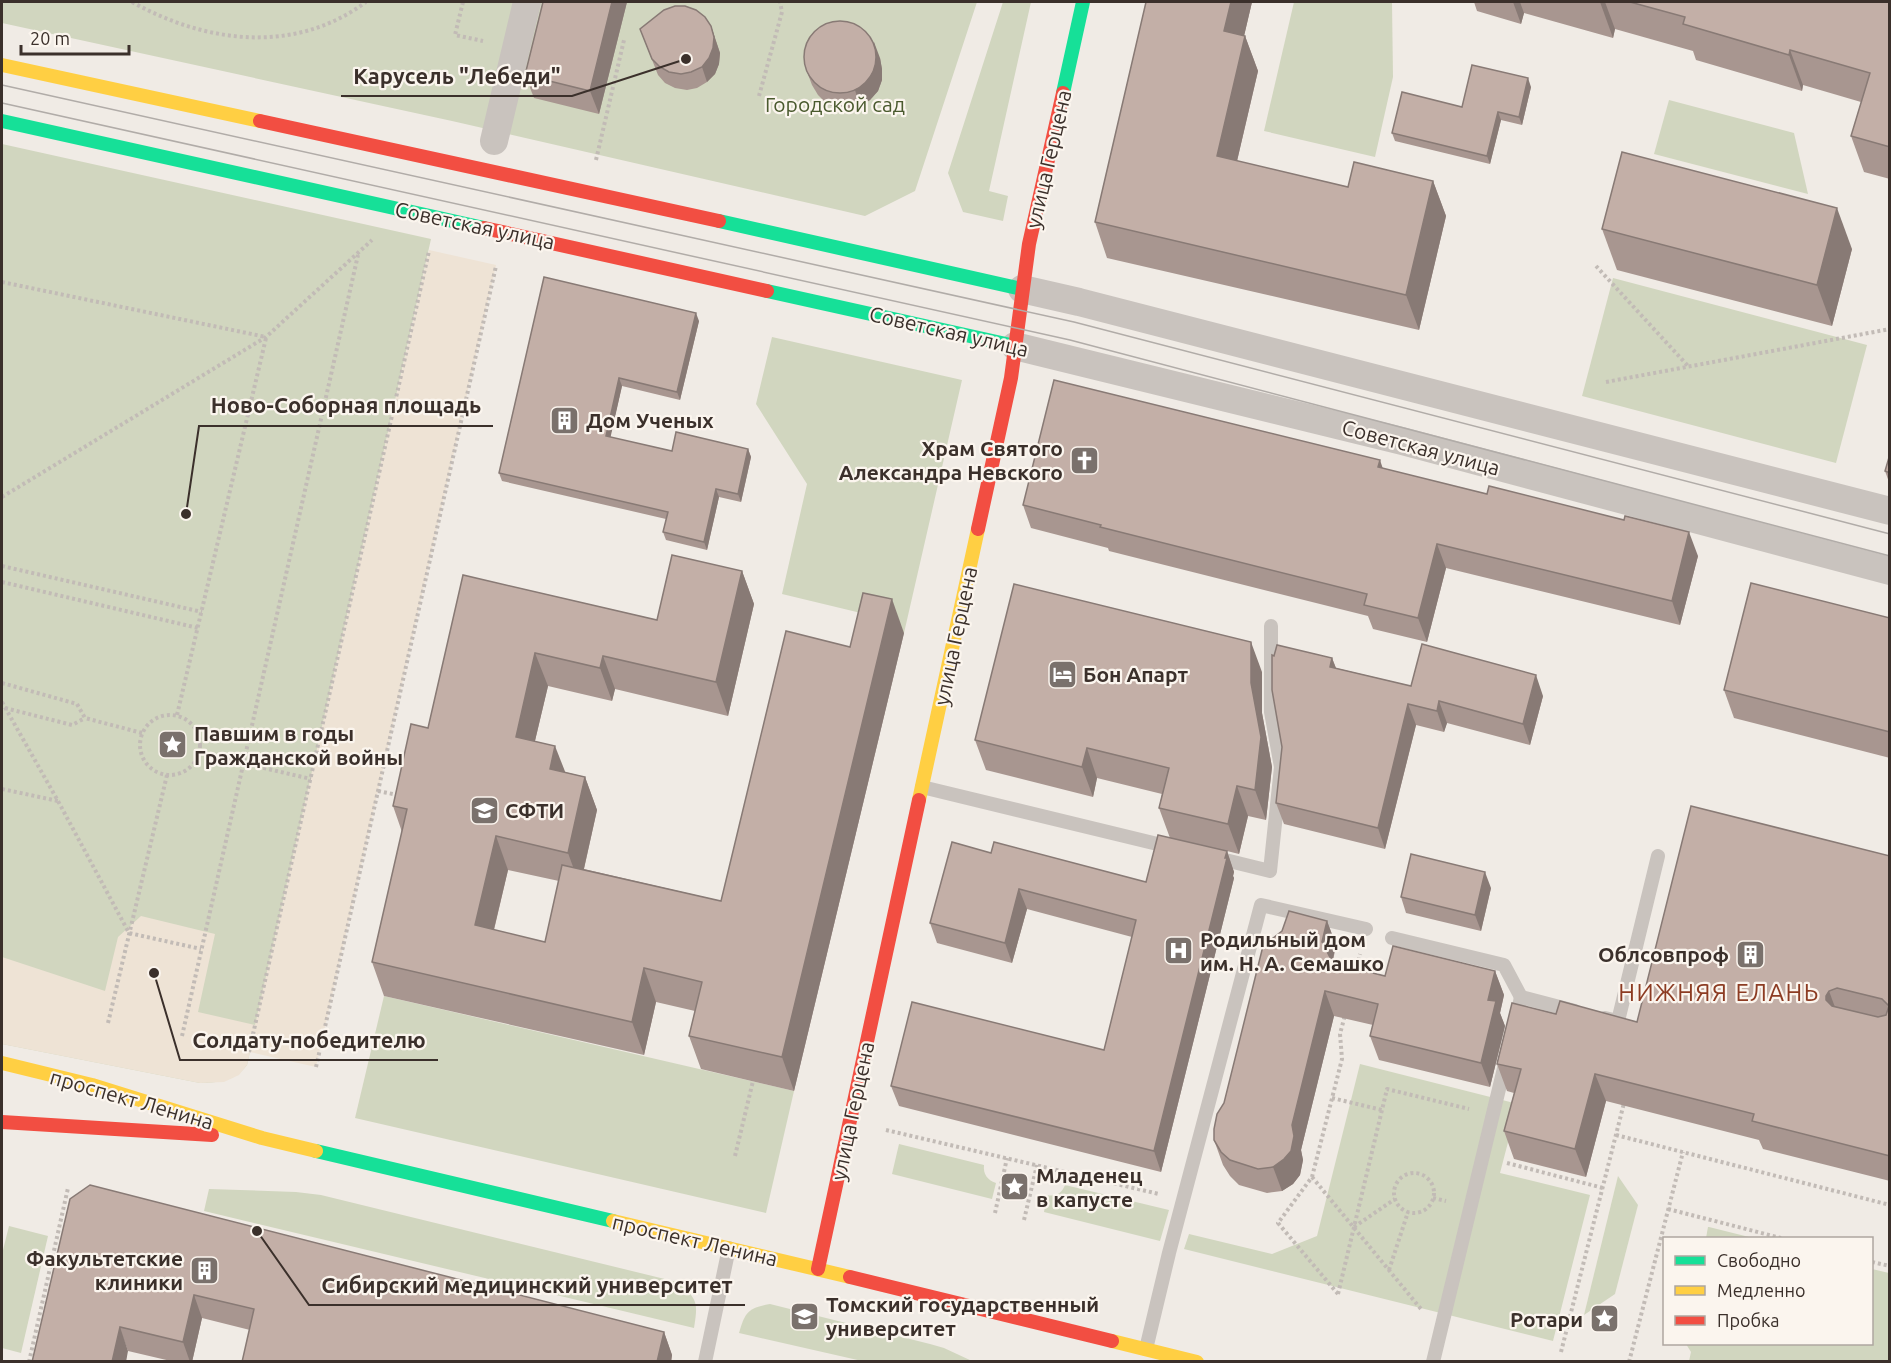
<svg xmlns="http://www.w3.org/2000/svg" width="1891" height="1363" viewBox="0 0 1891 1363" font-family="Ubuntu,sans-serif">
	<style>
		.green { fill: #d1d6bf }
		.plaza { fill: #eee3d5 }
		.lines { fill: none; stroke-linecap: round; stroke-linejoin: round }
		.path { stroke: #c2bbb6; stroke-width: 4; stroke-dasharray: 3 3; stroke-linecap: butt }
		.lane { stroke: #c9c3be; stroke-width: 14 }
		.street { stroke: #c9c3be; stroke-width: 28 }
		.fast { stroke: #16e098; stroke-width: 14 }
		.slow { stroke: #ffcf43; stroke-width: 14 }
		.jam { stroke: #f24e42; stroke-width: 14 }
		.tram { stroke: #b1aca8; stroke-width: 1.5 }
		.wall { fill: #a89690; fill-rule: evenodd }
		.shaded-wall { fill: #887a75 }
		.building { fill: #c3afa7; stroke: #887a75; stroke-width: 1.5; fill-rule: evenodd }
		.labels { text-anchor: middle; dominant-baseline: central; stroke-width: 4.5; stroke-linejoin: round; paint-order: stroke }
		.park-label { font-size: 21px; fill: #4a5a2e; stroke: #fbf5ee }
		.street-label { font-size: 21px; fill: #3b302b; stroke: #fbf5ee }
		.poi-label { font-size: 21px; font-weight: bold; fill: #3b302b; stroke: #fbf5ee; text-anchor: start }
		.quarter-label { font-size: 24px; letter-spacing: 1.5px; fill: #8c3b22; stroke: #fbf5ee }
		.leader { fill: none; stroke: #3b302b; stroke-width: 2 }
		.callout-dot { fill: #3b302b; stroke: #fbf5ee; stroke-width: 2 }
		.callout-label { font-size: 22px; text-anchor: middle; font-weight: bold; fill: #3b302b; stroke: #fbf5ee; stroke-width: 4.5; stroke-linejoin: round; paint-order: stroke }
	</style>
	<rect width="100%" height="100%" fill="#f0ebe5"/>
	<!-- green -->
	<g class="green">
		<polygon points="2,2 977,2 915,191 865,216 452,121 2,23"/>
		<polygon points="1003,2 1031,2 989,191 1008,196 1003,221 963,212 948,173"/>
		<polygon points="1294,2 1392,2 1393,77 1375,157 1264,131"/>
		<polygon points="1669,100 1794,133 1808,194 1654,154"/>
		<path d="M2,144L431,239L247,1065C234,1082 220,1082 200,1083L2,1044Z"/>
		<polygon points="1613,278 1867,345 1836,463 1582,396"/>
		<polygon points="772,337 962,380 904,633 898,631 890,620 782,594 807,484 756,404"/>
		<polygon points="384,996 794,1091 766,1213 355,1118"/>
		<polygon points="1360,1064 1518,1104 1500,1173 1590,1195 1553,1341 1184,1249 1189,1234 1272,1254 1317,1236"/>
		<path d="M899,1144L984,1165C983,1174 987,1180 996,1183L992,1199L892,1174Z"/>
		<polygon points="1618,1176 1638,1205 1615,1294 1584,1315"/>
		<path d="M1065,1185L1169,1210L1160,1241L1044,1212L1047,1195C1056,1197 1062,1193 1065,1185Z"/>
		<path d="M209,1189L296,1192L321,1195L677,1282C698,1299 698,1303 694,1328L204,1211Z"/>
		<polygon points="9,1226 48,1236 21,1353 2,1348 2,1254"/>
		<polygon points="1708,1227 1709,1227 1753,1238 1706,1238"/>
		<polygon points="1872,1269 1889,1273 1889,1361 1689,1361 1691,1352 1686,1344 1872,1344"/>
		<path d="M770,1304L930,1344L944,1348L972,1361H862L739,1333C745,1312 748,1308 770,1304Z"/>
	</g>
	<!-- plaza -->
	<polygon class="plaza" points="429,250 496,265 316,1067 250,1052 247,1065 239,1075 224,1082 200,1083 2,1044 2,957 105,991 118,937 141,916 215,934 198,1012 255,1025"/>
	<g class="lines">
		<!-- path -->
		<g class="path">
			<path d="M132,2C206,43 294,55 366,2"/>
			<polyline points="463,2 455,35 483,41"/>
			<polyline points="759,96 782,12 780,2"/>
			<polyline points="596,160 624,40"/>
			<polyline points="1596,266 1688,366"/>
			<polyline points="2,282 266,337"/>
			<polyline points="1606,382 1890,329"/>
			<polyline points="2,497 266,337 372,240"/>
			<polyline points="2,566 202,612"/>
			<polyline points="2,582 198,628"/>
			<polyline points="2,683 77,704 85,718 142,733"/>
			<polyline points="2,702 58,801 129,933 201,949"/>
			<polyline points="5,708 72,725 85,718"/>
			<circle cx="170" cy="745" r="30"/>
			<polyline points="177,715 266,338"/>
			<polyline points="199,753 311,779"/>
			<polyline points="2,789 58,801"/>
			<polyline points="378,791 398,795"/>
			<polyline points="1355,972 1360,954"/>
			<polyline points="108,1023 167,775"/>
			<polyline points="182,1036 358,255"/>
			<polyline points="249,1052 429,251"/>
			<polyline points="316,1067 496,266"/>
			<polyline points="1332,1098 1382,1110"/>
			<polyline points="886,1130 1159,1194"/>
			<polyline points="1616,1135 1890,1205"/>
			<polyline points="735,1156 753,1081"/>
			<polyline points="1507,1163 1603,1188"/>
			<circle cx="1414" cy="1193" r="20"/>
			<polyline points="1312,1177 1421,1309"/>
			<polyline points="1433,1198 1446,1201"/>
			<polyline points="1668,1209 1781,1238"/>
			<polyline points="995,1213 1007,1158"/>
			<polyline points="1024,1220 1037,1165"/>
			<polyline points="1354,1227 1395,1199"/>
			<polyline points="1872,1262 1890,1266"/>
			<polyline points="1389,1270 1408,1212"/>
			<polyline points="1338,1294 1278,1223 1312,1177 1342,1059 1340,1034 1345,1015"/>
			<polyline points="1338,1294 1387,1089 1469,1109"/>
			<polyline points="1561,1352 1624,1103"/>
			<polyline points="29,1362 68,1188"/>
			<polyline points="1629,1362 1683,1152"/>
		</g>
		<!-- lane -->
		<g class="lane">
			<polyline points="922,787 1174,848"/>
			<polyline points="1213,857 1270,871 1281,767 1271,712 1271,626"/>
			<polyline points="1392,938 1504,965 1521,997"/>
			<polyline points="1605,1018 1618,1021 1658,856"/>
			<polyline points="1516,1021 1521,997 1575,1011"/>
			<polyline points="1146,1349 1169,1253 1261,905 1366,929"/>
			<polyline points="705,1362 729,1248"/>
			<polyline points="1433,1362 1506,1060"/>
		</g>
		<!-- street -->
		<g class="street">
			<polyline points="494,141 527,2"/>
			<polyline points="1022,289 1079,302 1890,511"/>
			<polyline points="1015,346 1402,441 1890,571"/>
		</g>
		<!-- fast -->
		<g class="fast">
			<polyline points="1063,93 1083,2"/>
			<polyline points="2,121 484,228"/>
			<polyline points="719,221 1022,289"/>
			<polyline points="767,291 1015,346"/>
			<polyline points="316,1151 613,1221"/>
		</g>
		<!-- slow -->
		<g class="slow">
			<polyline points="2,65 260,121"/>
			<polyline points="919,800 978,529"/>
			<polyline points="2,1063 92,1085 262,1138 316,1151"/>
			<polyline points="613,1221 850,1277"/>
			<polyline points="1112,1341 1197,1362"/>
		</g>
		<!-- jam -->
		<g class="jam">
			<polyline points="260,121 719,221"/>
			<polyline points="484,228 767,291"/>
			<polyline points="978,529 1011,378 1029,244 1063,93"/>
			<polyline points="2,1122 212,1135"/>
			<polyline points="818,1269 919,800"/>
			<polyline points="850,1277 1112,1341"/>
		</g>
		<!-- tram -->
		<g class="tram">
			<polyline points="2,85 1074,322 1890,534"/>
			<polyline points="2,103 1070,340 1890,556"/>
		</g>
	</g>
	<!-- wall -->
	<g class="wall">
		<polygon points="543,2 627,2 599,114 534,98 525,75"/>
		<polygon points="1146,2 1252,2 1244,36 1245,36 1258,71 1237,161 1348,187 1433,181 1446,216 1419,330 1107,258 1095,222"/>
		<polygon points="1474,2 1890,2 1890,179 1864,172 1851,136 1861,102 1803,85 1802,91 1696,60 1693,51 1615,29 1613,38 1524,13 1521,24 1477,11"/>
		<polygon points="711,26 720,53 719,64 715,74 707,82 697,88 687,90 675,88 665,83 658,75 640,29"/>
		<polygon points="880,58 882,69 882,80 878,91 870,100 860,106 849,109 837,108 827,104 818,95 812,85 806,69"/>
		<polygon points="1531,87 1522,125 1501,120 1490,164 1395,141 1392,133 1462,107"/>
		<polygon points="1602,229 1852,249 1832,326 1617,270"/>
		<polygon points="544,277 699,321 680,400 622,386 610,437 672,451 748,449 751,457 741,502 719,497 707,550 666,540 663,532 666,519 502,481 499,473"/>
		<polygon points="1890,454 1890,485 1885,471"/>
		<polygon points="1382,468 1698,556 1680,625 1446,568 1427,642 1373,629 1368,616 1109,551 1108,548 1031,528 1023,505"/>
		<path d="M742,571L754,604L728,716L615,689L612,701L548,686L535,741L565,772L585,777L597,810L584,869L721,901L850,647L904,633L794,1091L701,1069L689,1036L695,1011L656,1002L644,1055L384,996L372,962L402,832L393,806L428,728L463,575L657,620ZM508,870L559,881L545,942L494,930Z"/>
		<polygon points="1890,618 1890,758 1734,718 1724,690"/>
		<polygon points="1332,658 1336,668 1411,686 1543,696 1530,745 1447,723 1444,732 1416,725 1385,849 1284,824 1276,803"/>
		<polygon points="1262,672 1262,713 1272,767 1266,820 1248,816 1239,854 1227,851 1234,872 1233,876 1234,878 1161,1172 899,1106 891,1086 1104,1050 1132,937 1027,909 1012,963 937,943 930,923 991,853 1146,882 1170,838 1159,808 1162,794 1097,778 1093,797 986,770 975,740"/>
		<polygon points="1890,856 1890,1181 1763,1149 1759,1140 1606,1101 1586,1177 1514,1159 1504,1131 1514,1093 1507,1091 1497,1064 1556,1014 1637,1022"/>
		<polygon points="1491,888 1481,931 1406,913 1401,897"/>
		<polygon points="1327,921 1336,945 1333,961 1333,963 1385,976 1495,971 1504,995 1500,1013 1505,1026 1490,1087 1379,1060 1370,1036 1373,1025 1334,1016 1301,1150 1303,1160 1300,1175 1293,1184 1282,1191 1267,1193 1239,1185 1230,1176 1223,1165 1214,1140"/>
		<polygon points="70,1199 664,1332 672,1355 671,1362 242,1362 250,1330 202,1318 192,1362 175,1362 128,1351"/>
	</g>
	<!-- shaded-wall -->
	<g class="shaded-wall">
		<polygon points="612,2 627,2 599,114 590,91"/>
		<polygon points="1231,2 1252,2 1237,66 1224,31"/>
		<polygon points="1513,2 1520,2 1524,13 1521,24"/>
		<polygon points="1600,2 1605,2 1615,29 1613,38"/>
		<polygon points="711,26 720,53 719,64 715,74 707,82 702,67"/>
		<polygon points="1245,36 1258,71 1230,191 1217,156"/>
		<polygon points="874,42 880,58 882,69 882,80 878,91 870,100 860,106 855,90"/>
		<polygon points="1790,50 1803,85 1802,91 1789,55"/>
		<polygon points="1528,78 1531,87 1522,125 1519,117"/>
		<polygon points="1498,112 1501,120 1490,164 1487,156"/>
		<polygon points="1433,181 1446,216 1419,330 1406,295"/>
		<polygon points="1837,208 1852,249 1832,326 1817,285"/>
		<polygon points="696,313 699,321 680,400 677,392"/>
		<polygon points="619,378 622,386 609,444 606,436"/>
		<polygon points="748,449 751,457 741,502 738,494"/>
		<polygon points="1380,460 1388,484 1378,467"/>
		<polygon points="716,489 719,497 707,550 704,542"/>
		<polygon points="1689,532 1698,556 1680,625 1672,601"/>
		<polygon points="1437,544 1446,568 1427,642 1418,618"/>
		<polygon points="742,571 754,604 728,716 716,682"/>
		<polygon points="892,599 904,633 794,1091 782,1057"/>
		<polygon points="1251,642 1262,672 1262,713 1272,767 1266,820 1255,790 1251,683"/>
		<polygon points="535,653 548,686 528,770 516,737"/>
		<polygon points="603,656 615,689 612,701 600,668"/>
		<polygon points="1332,658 1340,679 1330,667"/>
		<polygon points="1536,675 1543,696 1530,745 1523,724"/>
		<polygon points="1439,701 1447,723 1444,732 1437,711"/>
		<polygon points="1408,704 1416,725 1385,849 1378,828"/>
		<polygon points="555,746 568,779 550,769"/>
		<polygon points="1087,748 1097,778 1093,797 1082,767"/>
		<polygon points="585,777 597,810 580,886 568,853"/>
		<polygon points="1237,786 1248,816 1239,854 1228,824"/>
		<polygon points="496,836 508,870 487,958 475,925"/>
		<polygon points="1227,851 1234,872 1233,876 1234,878 1161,1172 1154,1151"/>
		<polygon points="1485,872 1491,888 1481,931 1475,915"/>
		<polygon points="1019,889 1027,909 1012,963 1005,943"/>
		<polygon points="1327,921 1336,945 1331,967 1322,942"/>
		<polygon points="644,968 656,1002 644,1055 632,1022"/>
		<polygon points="1495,971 1504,995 1500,1013 1505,1026 1490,1087 1481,1063 1488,1000"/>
		<polygon points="1325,991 1334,1016 1301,1150 1303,1160 1300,1175 1293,1184 1282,1191 1273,1167 1292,1125"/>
		<polygon points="1829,991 1839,1018 1826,1000 1826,996"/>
		<polygon points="1595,1074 1606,1101 1586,1177 1575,1149"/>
		<polygon points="194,1295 202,1318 192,1362 190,1362 183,1342"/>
		<polygon points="120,1327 128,1351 126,1362 112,1362"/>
		<polygon points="664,1332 672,1355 671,1362 657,1362"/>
	</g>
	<!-- building -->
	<g class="building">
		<polygon points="543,2 612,2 590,91 525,75"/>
		<polygon points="1146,2 1231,2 1224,31 1245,36 1217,156 1348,187 1354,162 1433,181 1406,295 1095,222"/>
		<polygon points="1630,2 1890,2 1890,147 1851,136 1870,73 1790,50 1789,55 1683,24 1685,17"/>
		<polygon points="675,6 685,6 696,10 705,17 711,26 714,37 713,48 709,58 702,67 691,72 681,74 669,72 660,67 652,59 640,29 664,10"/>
		<circle cx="840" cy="57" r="36"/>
		<polygon points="1472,65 1528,78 1519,117 1498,112 1487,156 1392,133 1402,92 1462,107"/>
		<polygon points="1622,152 1837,208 1817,285 1602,229"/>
		<polygon points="544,277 696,313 677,392 619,378 606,436 672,451 676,432 748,449 738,494 716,489 704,542 663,532 668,512 499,473"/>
		<polygon points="1054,380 1380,460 1378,467 1487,494 1489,486 1624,520 1625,516 1689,532 1672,601 1437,544 1418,618 1364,605 1367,594 1100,527 1101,525 1023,505"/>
		<polygon points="1890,454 1890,473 1885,471"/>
		<polygon points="672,555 742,571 716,682 603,656 600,668 535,653 516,737 555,746 550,769 585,777 568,853 496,836 475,925 545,942 562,865 721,901 786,631 850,647 863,593 892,599 782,1057 689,1036 702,982 644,968 632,1022 372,962 407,809 393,806 411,724 428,728 463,575 657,620"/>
		<polygon points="1751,583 1890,618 1890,732 1724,690"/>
		<polygon points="1014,584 1251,642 1251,683 1261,737 1255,790 1237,786 1228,824 1159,808 1169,768 1087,748 1082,767 975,740"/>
		<polygon points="1422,644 1536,675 1523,724 1439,701 1437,711 1408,704 1378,828 1276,803 1282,747 1272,690 1272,655 1274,656 1277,645 1332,658 1330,667 1411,686"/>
		<path d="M1691,806L1890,856V1156L1752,1121L1754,1114L1595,1074L1575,1149L1504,1131L1521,1069L1497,1064L1512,1003L1556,1014L1560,1001L1637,1022ZM1837,988L1882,999L1889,1006L1886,1015L1878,1017L1832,1006L1826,1000V996L1829,991Z"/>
		<polygon points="1158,835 1227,851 1225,858 1227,858 1154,1151 891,1086 912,1002 1104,1050 1136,920 1019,889 1005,943 930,923 952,842 991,853 994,842 1146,882"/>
		<polygon points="1411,854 1485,872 1475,915 1401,897"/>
		<polygon points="1289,911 1327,921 1322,942 1333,963 1385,976 1393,946 1495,971 1488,1000 1496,1001 1481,1063 1370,1036 1378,1004 1325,991 1292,1125 1294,1136 1291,1151 1284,1159 1273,1167 1258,1169 1230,1160 1221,1152 1214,1140 1214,1129 1217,1114 1224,1103 1263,946 1282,931"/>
		<polygon points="90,1185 664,1332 657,1362 242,1362 254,1309 194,1295 183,1342 120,1327 112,1362 32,1362 70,1199"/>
	</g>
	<!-- icons -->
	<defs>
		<symbol id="building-square" viewBox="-11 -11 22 22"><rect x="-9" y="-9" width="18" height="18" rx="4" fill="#7a716c" stroke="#fbf5ee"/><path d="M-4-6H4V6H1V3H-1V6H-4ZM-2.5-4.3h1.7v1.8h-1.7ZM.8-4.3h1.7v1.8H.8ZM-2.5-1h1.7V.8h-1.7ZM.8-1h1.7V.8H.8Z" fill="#fff"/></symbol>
		<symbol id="church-square" viewBox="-11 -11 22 22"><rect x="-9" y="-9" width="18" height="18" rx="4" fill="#7a716c" stroke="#fbf5ee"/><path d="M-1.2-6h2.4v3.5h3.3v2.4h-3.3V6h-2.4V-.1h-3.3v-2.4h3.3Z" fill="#fff"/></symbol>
		<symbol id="hotel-square" viewBox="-11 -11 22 22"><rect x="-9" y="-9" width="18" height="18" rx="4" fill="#7a716c" stroke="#fbf5ee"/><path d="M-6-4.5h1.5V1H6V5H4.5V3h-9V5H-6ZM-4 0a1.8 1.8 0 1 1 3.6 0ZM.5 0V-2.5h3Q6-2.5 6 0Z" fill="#fff"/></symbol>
		<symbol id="sight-square" viewBox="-11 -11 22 22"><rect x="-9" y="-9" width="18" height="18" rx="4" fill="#7a716c" stroke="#fbf5ee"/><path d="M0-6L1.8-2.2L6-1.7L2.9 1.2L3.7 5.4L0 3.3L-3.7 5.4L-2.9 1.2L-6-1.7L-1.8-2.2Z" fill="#fff"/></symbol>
		<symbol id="university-square" viewBox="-11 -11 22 22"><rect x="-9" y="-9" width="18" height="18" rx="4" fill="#7a716c" stroke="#fbf5ee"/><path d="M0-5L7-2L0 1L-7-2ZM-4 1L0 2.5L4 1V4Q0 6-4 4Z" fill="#fff"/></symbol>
		<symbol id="hospital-square" viewBox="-11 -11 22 22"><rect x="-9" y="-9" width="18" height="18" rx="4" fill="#7a716c" stroke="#fbf5ee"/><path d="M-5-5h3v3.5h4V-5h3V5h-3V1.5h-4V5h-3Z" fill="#fff"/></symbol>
	</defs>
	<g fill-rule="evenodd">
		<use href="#building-square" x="548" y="404" width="33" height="33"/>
		<use href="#church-square" x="1068" y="444" width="33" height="33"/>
		<use href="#hotel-square" x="1046" y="658" width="33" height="33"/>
		<use href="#sight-square" x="156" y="728" width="33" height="33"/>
		<use href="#university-square" x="468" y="794" width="33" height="33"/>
		<use href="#hospital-square" x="1162" y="934" width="33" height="33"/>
		<use href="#building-square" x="1734" y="938" width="33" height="33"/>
		<use href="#sight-square" x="998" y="1170" width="33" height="33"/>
		<use href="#building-square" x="188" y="1254" width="33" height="33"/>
		<use href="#university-square" x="788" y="1300" width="33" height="33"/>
		<use href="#sight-square" x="1588" y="1302" width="33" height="33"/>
	</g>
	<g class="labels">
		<!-- park labels -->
		<g class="park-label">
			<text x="835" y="104">Городской сад</text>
		</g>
		<!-- street labels -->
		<g class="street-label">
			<text transform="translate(1048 159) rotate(-77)">улица Герцена</text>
			<text transform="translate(475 225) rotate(12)">Советская улица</text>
			<text transform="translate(949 331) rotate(13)">Советская улица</text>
			<text transform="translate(1421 447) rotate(15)">Советская улица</text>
			<text transform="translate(955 636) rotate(-78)">улица Герцена</text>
			<text transform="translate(132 1099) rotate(16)">проспект Ленина</text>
			<text transform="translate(852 1111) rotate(-78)">улица Герцена</text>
			<text transform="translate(695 1240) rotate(13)">проспект Ленина</text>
		</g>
		<!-- poi labels -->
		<g class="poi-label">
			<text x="586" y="420">Дом Ученых</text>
			<text x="1063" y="448" text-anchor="end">Храм Святого<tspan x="1063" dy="24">Александра Невского</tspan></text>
			<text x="1083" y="674">Бон Апарт</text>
			<text x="194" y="733">Павшим в годы<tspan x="194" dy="24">Гражданской войны</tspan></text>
			<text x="505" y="810">СФТИ</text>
			<text x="1200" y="939">Родильный дом<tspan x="1200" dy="24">им. Н. А. Семашко</tspan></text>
			<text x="1729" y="954" text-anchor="end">Облсовпроф</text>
			<text x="1036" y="1175">Младенец<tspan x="1036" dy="24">в капусте</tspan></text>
			<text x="183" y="1258" text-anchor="end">Факультетские<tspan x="183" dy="24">клиники</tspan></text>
			<text x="826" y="1304">Томский государственный<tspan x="826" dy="24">университет</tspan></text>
			<text x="1583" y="1319" text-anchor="end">Ротари</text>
		</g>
		<!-- quarter labels -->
		<g class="quarter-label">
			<text x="1719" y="992">НИЖНЯЯ ЕЛАНЬ</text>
		</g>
	</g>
	<!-- callouts -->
	<path class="leader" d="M686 59L572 96H341M186 514L199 426H493M154 973L180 1060H438M257 1231L309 1305H745"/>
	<g class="callout-dot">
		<circle cx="686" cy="59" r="6"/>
		<circle cx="186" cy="514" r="6"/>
		<circle cx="154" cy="973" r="6"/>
		<circle cx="257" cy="1231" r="6"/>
	</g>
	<g class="callout-label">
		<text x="457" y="84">Карусель "Лебеди"</text>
		<text x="346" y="413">Ново-Соборная площадь</text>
		<text x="309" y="1048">Солдату-победителю</text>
		<text x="527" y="1293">Сибирский медицинский университет</text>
	</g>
	<!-- border -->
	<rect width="1891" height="1363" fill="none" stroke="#3b302b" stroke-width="6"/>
	<!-- legend -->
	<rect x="1663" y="1237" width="210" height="108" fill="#fbf5ee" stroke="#aea6a0" stroke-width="1.5"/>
	<rect x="1675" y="1256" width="30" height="9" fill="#16e098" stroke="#aea6a0" stroke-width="1.5"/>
	<text x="1717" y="1267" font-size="18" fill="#3b302b">Свободно</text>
	<rect x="1675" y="1286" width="30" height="9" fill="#ffcf43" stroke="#aea6a0" stroke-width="1.5"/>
	<text x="1717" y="1297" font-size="18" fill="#3b302b">Медленно</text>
	<rect x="1675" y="1316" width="30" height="9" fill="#f24e42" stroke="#aea6a0" stroke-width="1.5"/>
	<text x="1717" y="1327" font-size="18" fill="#3b302b">Пробка</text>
	<!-- scale -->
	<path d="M21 45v9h108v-9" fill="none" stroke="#3b302b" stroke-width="3"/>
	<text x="30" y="45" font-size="18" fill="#3b302b" stroke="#fbf5ee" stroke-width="4.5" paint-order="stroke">20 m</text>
</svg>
